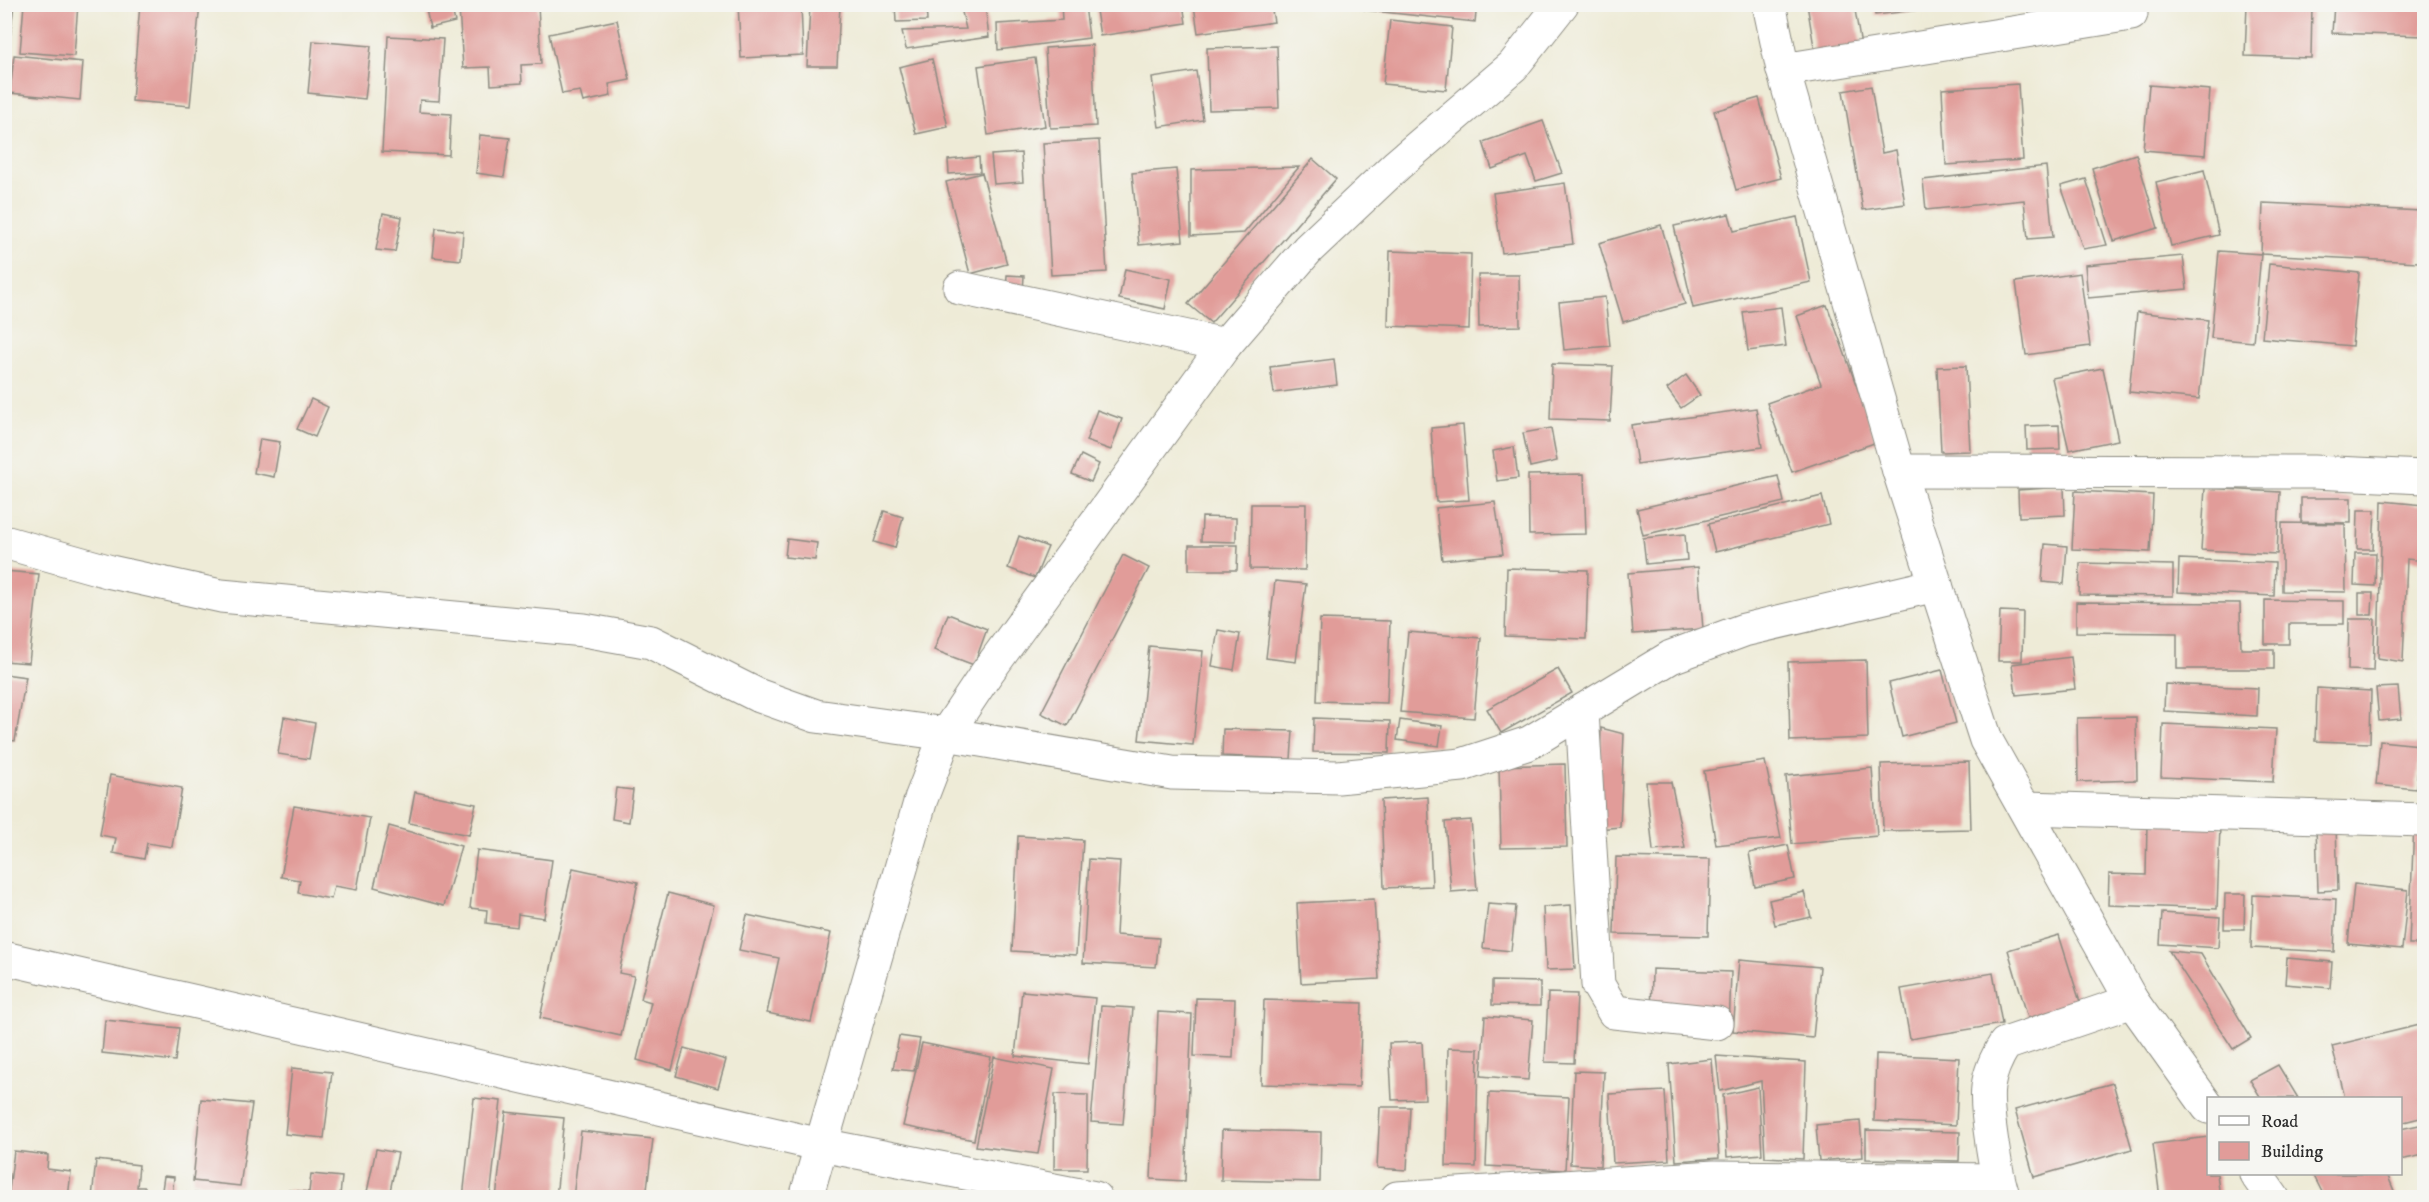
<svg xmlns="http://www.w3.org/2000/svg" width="2429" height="1202" viewBox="0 0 2429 1202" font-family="'IM FELL DW Pica',serif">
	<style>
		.building { fill: #e19c99 }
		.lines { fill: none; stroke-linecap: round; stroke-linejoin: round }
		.minor-casing { stroke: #8c8b81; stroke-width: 35 }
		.minor { stroke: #fff; stroke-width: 33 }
	</style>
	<rect width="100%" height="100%" fill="#f6f6f2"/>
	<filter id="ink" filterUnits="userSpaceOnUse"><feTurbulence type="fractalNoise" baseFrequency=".0167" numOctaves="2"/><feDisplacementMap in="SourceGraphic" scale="12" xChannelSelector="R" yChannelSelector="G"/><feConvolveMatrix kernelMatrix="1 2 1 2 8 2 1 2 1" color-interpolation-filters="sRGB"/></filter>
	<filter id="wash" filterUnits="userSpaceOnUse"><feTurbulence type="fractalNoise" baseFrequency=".008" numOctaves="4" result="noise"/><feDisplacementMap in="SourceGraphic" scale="24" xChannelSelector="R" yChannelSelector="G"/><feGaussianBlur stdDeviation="1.35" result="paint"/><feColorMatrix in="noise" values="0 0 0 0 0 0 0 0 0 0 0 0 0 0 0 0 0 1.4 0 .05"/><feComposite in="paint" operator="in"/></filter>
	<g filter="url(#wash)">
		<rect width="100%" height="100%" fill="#eeebd7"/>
		<g id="blocks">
			<!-- building -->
			<g class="building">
				<polygon points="4,4 14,4 6,71 4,70"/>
				<polygon points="24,4 78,4 74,56 20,52"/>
				<polygon points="140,4 200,4 190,106 132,101"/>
				<polygon points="451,4 455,22 430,28 426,9"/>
				<polygon points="523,4 538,4 541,64 521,65 522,83 491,85 490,67 463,68 459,8"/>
				<polygon points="738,4 801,4 803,55 741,58"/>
				<polygon points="895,4 926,4 927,21 896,22"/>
				<polygon points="1061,4 1085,5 1089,38 998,50 997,24 1062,20"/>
				<polygon points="1095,4 1183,4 1186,23 1100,36"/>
				<polygon points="1366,4 1477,4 1475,22 1365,10"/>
				<polygon points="1807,4 1854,4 1861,46 1815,53"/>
				<polygon points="2247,4 2312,4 2311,58 2245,56"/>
				<polygon points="2334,4 2424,4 2424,36 2332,33"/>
				<polygon points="810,5 840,6 837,66 807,66"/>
				<polygon points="985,5 989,37 906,49 902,31 966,29 961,8"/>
				<polygon points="1194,5 1271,5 1274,22 1198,33"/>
				<polygon points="1874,5 1954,5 1954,6 1875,15"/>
				<polygon points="617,20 630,80 609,84 611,96 583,102 580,91 562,94 549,34"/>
				<polygon points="1390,20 1452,27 1446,90 1383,84"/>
				<polygon points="388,36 443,39 439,101 420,100 419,112 451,114 449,155 382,152"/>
				<polygon points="313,41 371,46 365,99 308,93"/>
				<polygon points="1092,45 1096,126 1050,128 1045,48"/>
				<polygon points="1277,46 1279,108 1209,110 1207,48"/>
				<polygon points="14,55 83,62 80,100 10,93"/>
				<polygon points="1035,58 1045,126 988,135 978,66"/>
				<polygon points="932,59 948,127 916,134 899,67"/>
				<polygon points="1196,71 1203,120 1159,127 1152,78"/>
				<polygon points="2018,84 2023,160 1946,165 1942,89"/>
				<polygon points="2149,85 2210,90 2205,155 2143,150"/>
				<polygon points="1871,86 1882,153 1896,150 1905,204 1863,210 1843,91"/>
				<polygon points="1759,98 1781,178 1736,190 1714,111"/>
				<polygon points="1543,121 1562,173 1536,181 1527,156 1492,169 1483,142"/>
				<polygon points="480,135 510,138 504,177 476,173"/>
				<polygon points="1099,140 1107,272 1051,275 1043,143"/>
				<polygon points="1021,153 1023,182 994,184 991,155"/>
				<polygon points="2136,154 2158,228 2114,241 2092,168"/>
				<polygon points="979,157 980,172 949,174 948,160"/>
				<polygon points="1313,159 1336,179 1211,323 1188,304"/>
				<polygon points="2046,166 2053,237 2028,239 2024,200 1926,210 1923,180"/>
				<polygon points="1299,167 1244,233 1191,236 1191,170"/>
				<polygon points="1176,169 1183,241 1139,245 1132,173"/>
				<polygon points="2204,170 2219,235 2171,246 2156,182"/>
				<polygon points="982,173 1007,264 970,274 946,182"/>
				<polygon points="2086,179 2107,245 2083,249 2061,186"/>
				<polygon points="1565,183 1573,244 1502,253 1493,193"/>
				<polygon points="2263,203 2421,211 2419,262 2261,254"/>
				<polygon points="383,213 402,217 395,252 376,250"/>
				<polygon points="1729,214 1734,231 1797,217 1811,282 1693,308 1674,226"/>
				<polygon points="1661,225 1685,304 1623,322 1599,243"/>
				<polygon points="436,228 463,231 461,260 433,257"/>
				<polygon points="1390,251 1471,254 1469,329 1388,326"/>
				<polygon points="2219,251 2261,254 2253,342 2211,338"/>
				<polygon points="2183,256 2187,289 2088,298 2085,265"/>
				<polygon points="2269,264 2359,273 2352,346 2262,338"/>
				<polygon points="1125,269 1171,279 1165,309 1119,299"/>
				<polygon points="2080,273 2090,346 2026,355 2016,282"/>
				<polygon points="1007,275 1024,276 1023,292 1006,291"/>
				<polygon points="1478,275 1519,275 1520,326 1479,327"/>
				<polygon points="1605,297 1610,346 1564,350 1559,302"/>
				<polygon points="1827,305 1877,442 1792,472 1767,403 1821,384 1797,316"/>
				<polygon points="1781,307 1786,346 1748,351 1743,312"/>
				<polygon points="2137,312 2208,320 2199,399 2129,392"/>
				<polygon points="1334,359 1337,385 1274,393 1270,367"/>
				<polygon points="1552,364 1613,366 1610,421 1550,419"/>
				<polygon points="1966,366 1970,451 1941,452 1937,367"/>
				<polygon points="2103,368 2118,440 2069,450 2052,378"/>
				<polygon points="1686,375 1700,395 1681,408 1667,389"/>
				<polygon points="311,399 328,407 315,437 297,429"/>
				<polygon points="1756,408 1762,447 1637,464 1631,425"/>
				<polygon points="1097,410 1122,419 1111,450 1086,441"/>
				<polygon points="1463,425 1469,500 1436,502 1431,428"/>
				<polygon points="2059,425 2060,449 2027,450 2026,426"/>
				<polygon points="1551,428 1557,461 1530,467 1523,433"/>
				<polygon points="260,439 280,442 274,477 254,473"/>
				<polygon points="1514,447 1518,478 1497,481 1493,451"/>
				<polygon points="1081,455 1099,464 1091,482 1072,474"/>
				<polygon points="1584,474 1586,534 1529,535 1528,475"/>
				<polygon points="1778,476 1784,502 1643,535 1637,509"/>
				<polygon points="2064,487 2065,515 2019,517 2018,490"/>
				<polygon points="2205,488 2280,492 2277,554 2201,550"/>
				<polygon points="2075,491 2153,495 2150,552 2072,549"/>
				<polygon points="1822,496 1829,524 1715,552 1708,524"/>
				<polygon points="2301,498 2351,498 2351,523 2301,522"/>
				<polygon points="2382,501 2424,505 2424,561 2407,559 2403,662 2378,658"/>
				<polygon points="1495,502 1503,554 1442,560 1436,508"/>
				<polygon points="1251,504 1306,504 1305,570 1250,569"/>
				<polygon points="2358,510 2375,510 2373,549 2357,549"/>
				<polygon points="884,511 903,517 895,548 874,542"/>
				<polygon points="1202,517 1236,518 1236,542 1201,541"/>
				<polygon points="2282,523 2345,524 2346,592 2282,591"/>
				<polygon points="1685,534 1687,560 1646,564 1643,538"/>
				<polygon points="1019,536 1048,547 1035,578 1008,568"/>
				<polygon points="787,539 817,543 815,560 785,557"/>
				<polygon points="2045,544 2067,546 2064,584 2042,582"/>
				<polygon points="1189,545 1238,545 1237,570 1189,570"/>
				<polygon points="2355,553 2376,553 2375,586 2354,585"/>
				<polygon points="1123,555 1149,568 1067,726 1041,713"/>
				<polygon points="2179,559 2275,563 2274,596 2178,592"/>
				<polygon points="2080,563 2173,565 2173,596 2079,595"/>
				<polygon points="1698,567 1703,629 1633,634 1628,573"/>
				<polygon points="1507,568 1588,570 1586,639 1505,636"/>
				<polygon points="4,571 39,574 29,663 4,661"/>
				<polygon points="1275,581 1306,584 1296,662 1266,658"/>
				<polygon points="2359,593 2373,593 2372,615 2359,615"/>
				<polygon points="2265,600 2344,601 2344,624 2289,624 2289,644 2265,644"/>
				<polygon points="2076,602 2240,603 2241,649 2274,649 2274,669 2177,669 2177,633 2076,632"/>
				<polygon points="2000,611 2023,612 2022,661 1998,661"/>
				<polygon points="948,614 987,629 974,665 934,650"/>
				<polygon points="1320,619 1390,621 1387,703 1317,701"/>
				<polygon points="2349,619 2375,619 2373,671 2348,670"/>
				<polygon points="1218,630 1240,634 1234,670 1212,666"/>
				<polygon points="1408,632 1481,638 1474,718 1400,712"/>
				<polygon points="1149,646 1203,651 1193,745 1139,740"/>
				<polygon points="2071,657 2075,689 2016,695 2012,664"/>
				<polygon points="1866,660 1868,738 1790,741 1788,662"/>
				<polygon points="1558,669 1572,693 1501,733 1487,709"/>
				<polygon points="1942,670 1956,723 1902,737 1889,683"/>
				<polygon points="4,674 26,677 15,741 4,739"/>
				<polygon points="2165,684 2258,688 2257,716 2164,711"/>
				<polygon points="2398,687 2401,719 2379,721 2376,688"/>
				<polygon points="2317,688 2371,691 2370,743 2315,741"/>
				<polygon points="284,717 315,723 309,759 278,754"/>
				<polygon points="2136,717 2137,780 2078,782 2077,718"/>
				<polygon points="1314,718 1390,721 1389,753 1313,752"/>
				<polygon points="1400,720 1442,726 1439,746 1397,740"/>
				<polygon points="2163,724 2276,729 2273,782 2161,777"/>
				<polygon points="1601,728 1624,734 1620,827 1598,829"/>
				<polygon points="1223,729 1293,731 1291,759 1222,756"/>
				<polygon points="2380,741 2420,745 2416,789 2376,785"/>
				<polygon points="1765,761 1781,838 1716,845 1704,771"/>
				<polygon points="1969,762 1971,829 1883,831 1881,764"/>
				<polygon points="1565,764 1567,847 1501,848 1499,766"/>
				<polygon points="1872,768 1877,836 1792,844 1786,776"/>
				<polygon points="110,775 182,788 172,847 147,843 144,859 113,853 116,838 100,835"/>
				<polygon points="1646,782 1671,782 1685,848 1653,851"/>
				<polygon points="616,788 633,790 629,822 612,819"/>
				<polygon points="415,792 476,804 469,835 409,823"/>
				<polygon points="1428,797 1432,886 1384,888 1381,800"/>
				<polygon points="294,806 370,818 357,890 334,886 331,899 298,893 300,880 281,877"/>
				<polygon points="1471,820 1477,890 1451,892 1445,822"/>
				<polygon points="2147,823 2220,826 2217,909 2108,905 2109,874 2146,875"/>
				<polygon points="2414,823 2424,824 2424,944 2409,944"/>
				<polygon points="2316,825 2336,825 2338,890 2318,891"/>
				<polygon points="389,826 461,846 444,906 374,887"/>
				<polygon points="1018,836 1083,840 1076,955 1012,951"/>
				<polygon points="1788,845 1795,879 1755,887 1749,853"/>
				<polygon points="477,850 552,860 544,918 518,914 517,927 486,923 487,910 470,908"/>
				<polygon points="1616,857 1710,859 1708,936 1614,934"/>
				<polygon points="1089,859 1120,861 1116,935 1159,938 1156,967 1083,963"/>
				<polygon points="573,868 638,882 619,973 634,976 621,1036 540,1018"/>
				<polygon points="2354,884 2408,890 2402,949 2348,944"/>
				<polygon points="1804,892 1811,917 1775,925 1769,900"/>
				<polygon points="668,893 714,905 672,1070 637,1060 651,1002 641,999"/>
				<polygon points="2225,894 2245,894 2244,929 2224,929"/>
				<polygon points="2253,895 2336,899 2334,952 2251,948"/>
				<polygon points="1374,899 1379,979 1301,983 1297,903"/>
				<polygon points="1488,904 1516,906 1511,951 1483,948"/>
				<polygon points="1571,905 1575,969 1546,970 1543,907"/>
				<polygon points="2162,913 2220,917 2218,948 2160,944"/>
				<polygon points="747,915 831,933 811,1022 767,1013 779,958 739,950"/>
				<polygon points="2059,935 2080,1002 2028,1018 2008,950"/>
				<polygon points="2169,951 2201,954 2251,1038 2233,1049"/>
				<polygon points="2287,958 2332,962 2330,988 2285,984"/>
				<polygon points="1739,960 1820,967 1813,1038 1733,1031"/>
				<polygon points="1652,969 1731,972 1729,1031 1651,1028"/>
				<polygon points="1993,973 2002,1024 1910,1039 1901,989"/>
				<polygon points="1492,981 1540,982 1540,1006 1492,1005"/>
				<polygon points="1022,991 1095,998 1088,1064 1015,1056"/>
				<polygon points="1548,993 1577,994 1574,1063 1545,1062"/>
				<polygon points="1196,998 1235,999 1233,1058 1194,1056"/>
				<polygon points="1264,1000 1362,1003 1359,1087 1261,1084"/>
				<polygon points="1101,1006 1133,1008 1123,1124 1091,1122"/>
				<polygon points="1158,1012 1192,1014 1185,1181 1151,1179"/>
				<polygon points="1485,1016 1533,1020 1528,1080 1481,1076"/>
				<polygon points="105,1020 179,1028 175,1061 102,1053"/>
				<polygon points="2424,1024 2424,1117 2400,1123 2400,1098 2345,1098 2332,1046"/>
				<polygon points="899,1036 920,1039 914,1071 893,1069"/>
				<polygon points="1422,1042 1425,1099 1392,1100 1389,1043"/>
				<polygon points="922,1043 991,1057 974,1140 903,1126"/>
				<polygon points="684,1048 726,1060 718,1088 676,1076"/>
				<polygon points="1448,1048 1478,1049 1476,1167 1446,1166"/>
				<polygon points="1876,1054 1959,1058 1956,1125 1874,1121"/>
				<polygon points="1716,1056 1806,1062 1803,1159 1765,1157 1761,1081 1720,1091"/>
				<polygon points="994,1057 1054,1069 1038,1154 976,1146"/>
				<polygon points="1712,1059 1719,1158 1676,1161 1669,1064"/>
				<polygon points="2278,1065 2298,1098 2261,1098 2250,1080"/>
				<polygon points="292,1068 332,1072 324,1138 285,1134"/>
				<polygon points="1574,1071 1604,1072 1600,1166 1570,1164"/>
				<polygon points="2113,1083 2132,1149 2034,1177 2015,1110"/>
				<polygon points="1758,1087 1762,1154 1727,1157 1723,1095"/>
				<polygon points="1665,1091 1669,1160 1613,1163 1609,1094"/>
				<polygon points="1489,1093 1569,1097 1565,1170 1486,1166"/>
				<polygon points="1055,1094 1088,1095 1087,1169 1054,1169"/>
				<polygon points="474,1098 501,1101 490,1198 463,1198"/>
				<polygon points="201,1099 252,1104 240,1186 193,1181"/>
				<polygon points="1380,1107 1410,1107 1407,1170 1377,1168"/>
				<polygon points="506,1112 564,1118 556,1198 496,1198"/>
				<polygon points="1860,1121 1863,1157 1819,1161 1816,1125"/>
				<polygon points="2424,1124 2424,1155 2400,1160 2400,1129"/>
				<polygon points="1222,1130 1321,1132 1320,1182 1221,1180"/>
				<polygon points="1866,1130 1960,1132 1959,1161 1866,1159"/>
				<polygon points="581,1131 653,1139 646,1198 573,1198"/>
				<polygon points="2208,1137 2208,1174 2217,1174 2220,1198 2160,1198 2153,1144"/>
				<polygon points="376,1149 398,1153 389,1196 367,1192"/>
				<polygon points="14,1151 48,1155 47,1169 71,1172 68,1198 8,1198"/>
				<polygon points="96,1160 139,1165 137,1187 145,1187 144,1198 92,1198"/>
				<polygon points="311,1174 342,1177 340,1195 347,1198 288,1198 288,1190 309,1192"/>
				<polygon points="2313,1174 2387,1174 2397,1198 2325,1198"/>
				<polygon points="164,1176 174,1177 172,1198 154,1198 156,1190 162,1190"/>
				<polygon points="179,1192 224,1196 224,1198 179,1198"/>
			</g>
		</g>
	</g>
	<g filter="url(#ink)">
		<use href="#blocks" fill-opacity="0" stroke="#8c8b81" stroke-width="1.5"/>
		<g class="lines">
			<defs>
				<g id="minor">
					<polyline points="1769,4 1783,70 1899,471 1986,740 2132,1001 2208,1107"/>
					<polyline points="1783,70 2131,14"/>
					<polyline points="960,288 1225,345"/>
					<polyline points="1899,471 2313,472 2424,477"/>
					<polyline points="4,542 111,572 221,596 584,630 651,642 757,695 816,716 946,734 1172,773 1338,777 1462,765 1529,743 1671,657 1744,630 1936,585"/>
					<polyline points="1582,711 1598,985 1614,1012 1717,1023"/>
					<polyline points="2026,808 2424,820"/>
					<polyline points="4,958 821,1145 1095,1198"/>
					<polyline points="2256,1174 2273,1198"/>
					<polyline points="806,1198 921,799 946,734 986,674 1225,345 1308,249 1397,165 1513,66 1562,4"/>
					<polyline points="1397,1198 1714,1177 1997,1180"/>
					<path d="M2004,1198C1996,1177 1985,1108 1988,1087C1990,1071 1997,1057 2005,1044L2132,1001"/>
				</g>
			</defs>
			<!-- minor casing -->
			<use href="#minor" class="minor-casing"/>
			<!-- minor -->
			<use href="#minor" class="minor"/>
		</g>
	</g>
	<!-- margin -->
	<rect width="2429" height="1202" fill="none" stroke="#f6f6f2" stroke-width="24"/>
	<!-- legend -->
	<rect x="2207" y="1097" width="195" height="78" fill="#f6f6f2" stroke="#a5a5a2" stroke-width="1.5"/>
	<rect x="2219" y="1116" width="30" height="9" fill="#ffffff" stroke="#a5a5a2" stroke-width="1.5"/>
	<text x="2261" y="1127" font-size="18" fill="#2b2b2b">Road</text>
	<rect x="2219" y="1142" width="30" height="18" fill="#e19c99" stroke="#a5a5a2" stroke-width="1.5"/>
	<text x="2261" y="1157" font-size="18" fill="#2b2b2b">Building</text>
</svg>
